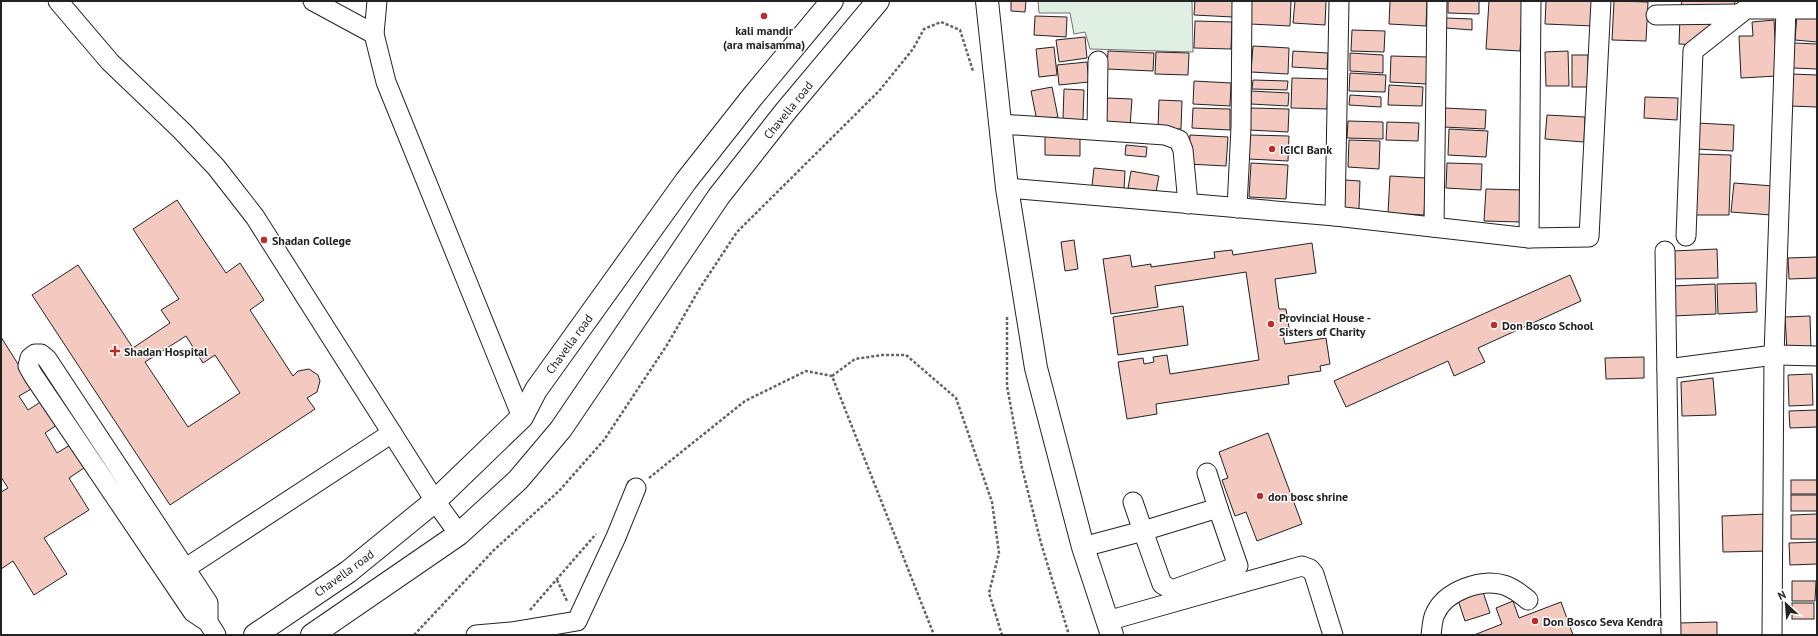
<svg xmlns="http://www.w3.org/2000/svg" width="1818" height="636" viewBox="0 0 1818 636" font-family="'PT Sans',sans-serif">
	<style>
		.green { fill: #e0efe3; stroke: #6f6f6f }
		.building { fill: #f3c9c0; stroke: #222; fill-rule: evenodd }
		.lines { fill: none; stroke-linecap: round; stroke-linejoin: round }
		.minor-casing { stroke: #222; stroke-width: 21 }
		.major-casing { stroke: #222; stroke-width: 24 }
		.highway-casing { stroke: #222; stroke-width: 24 }
		.path { stroke: #646464; stroke-width: 2.5; stroke-dasharray: 3 2; stroke-linecap: butt }
		.minor { stroke: #fff; stroke-width: 19 }
		.major { stroke: #fff; stroke-width: 22 }
		.highway { stroke: #fff; stroke-width: 22 }
		.poi-dot { fill: #c62828; stroke: #fff; stroke-width: 1.5 }
		.labels { text-anchor: middle; dominant-baseline: central; stroke-width: 3; stroke-linejoin: round; paint-order: stroke }
		.poi-label { font-size: 12px; font-weight: bold; fill: #222; stroke: #fff; text-anchor: start }
		.street-label { font-size: 12px; fill: #222; stroke: #fff }
	</style>
	<rect width="100%" height="100%" fill="#fff"/>
	<!-- green -->
	<polygon class="green" points="1038,1 1192,1 1193,52 1090,49 1085,32 1074,34 1070,13 1039,13"/>
	<!-- building -->
	<g class="building">
		<polygon points="1011,1 1026,1 1025,12 1011,11"/>
		<polygon points="1195,1 1233,1 1233,17 1194,15"/>
		<polygon points="1251,1 1291,1 1290,26 1250,24"/>
		<polygon points="1295,1 1326,1 1325,25 1293,23"/>
		<polygon points="1390,1 1427,1 1426,26 1389,24"/>
		<polygon points="1448,1 1479,1 1479,14 1448,13"/>
		<polygon points="1489,1 1523,1 1520,51 1486,49"/>
		<polygon points="1546,1 1595,1 1594,26 1545,24"/>
		<polygon points="1614,1 1648,2 1646,41 1612,40"/>
		<polygon points="1682,1 1735,1 1734,9 1681,7"/>
		<polygon points="1797,14 1817,15 1817,42 1795,40"/>
		<polygon points="1035,16 1067,17 1066,37 1034,35"/>
		<polygon points="1680,17 1720,19 1695,45 1679,44"/>
		<polygon points="1446,18 1472,19 1472,30 1446,28"/>
		<polygon points="1774,20 1777,76 1741,78 1739,36 1753,36 1752,22"/>
		<polygon points="1195,21 1232,22 1231,49 1194,48"/>
		<polygon points="1352,30 1385,31 1384,52 1351,51"/>
		<polygon points="1085,37 1087,58 1059,62 1056,40"/>
		<polygon points="1794,43 1817,44 1817,69 1793,68"/>
		<polygon points="1253,46 1289,48 1288,74 1251,72"/>
		<polygon points="1054,47 1057,75 1039,77 1036,49"/>
		<polygon points="1108,51 1154,53 1153,71 1107,69"/>
		<polygon points="1293,51 1328,53 1327,69 1292,67"/>
		<polygon points="1568,51 1569,86 1546,86 1545,52"/>
		<polygon points="1156,52 1189,53 1188,75 1155,74"/>
		<polygon points="1350,53 1383,55 1383,73 1350,71"/>
		<rect x="1572" y="55" width="16" height="32"/>
		<polygon points="1391,56 1428,57 1427,84 1390,82"/>
		<polygon points="1087,62 1089,82 1059,85 1057,65"/>
		<polygon points="1350,73 1386,75 1385,92 1349,91"/>
		<polygon points="1791,74 1817,75 1817,107 1790,106"/>
		<polygon points="1292,78 1329,79 1327,109 1291,108"/>
		<polygon points="1253,80 1288,81 1287,90 1252,89"/>
		<polygon points="1194,81 1231,83 1230,106 1193,104"/>
		<polygon points="1389,85 1423,87 1422,106 1388,105"/>
		<polygon points="1052,87 1058,117 1037,121 1031,91"/>
		<polygon points="1064,89 1084,90 1083,120 1063,119"/>
		<polygon points="1251,91 1289,93 1288,106 1251,104"/>
		<polygon points="1350,95 1381,97 1381,107 1349,105"/>
		<polygon points="1645,97 1678,98 1677,120 1644,118"/>
		<polygon points="1107,98 1132,99 1130,127 1105,126"/>
		<polygon points="1159,100 1182,101 1181,129 1158,129"/>
		<polygon points="1193,108 1230,109 1230,130 1192,128"/>
		<polygon points="1251,108 1289,109 1288,132 1249,130"/>
		<polygon points="1445,108 1486,110 1485,129 1444,127"/>
		<polygon points="1547,115 1585,117 1584,142 1545,139"/>
		<polygon points="1348,121 1383,122 1383,139 1347,138"/>
		<polygon points="1387,122 1419,123 1418,141 1386,140"/>
		<polygon points="1697,123 1734,125 1733,151 1696,149"/>
		<polygon points="1449,129 1488,131 1486,157 1448,155"/>
		<polygon points="1045,132 1080,132 1080,156 1045,155"/>
		<polygon points="1190,135 1228,137 1226,166 1188,164"/>
		<polygon points="1250,135 1289,136 1288,161 1249,159"/>
		<polygon points="1349,140 1380,141 1379,169 1348,167"/>
		<polygon points="1126,145 1147,147 1146,157 1125,155"/>
		<polygon points="1695,154 1731,155 1729,215 1694,215"/>
		<polygon points="1251,163 1288,165 1286,199 1249,197"/>
		<polygon points="1447,163 1482,164 1481,190 1446,188"/>
		<polygon points="1094,168 1125,171 1124,189 1092,186"/>
		<polygon points="1131,171 1159,176 1156,192 1128,188"/>
		<polygon points="1390,176 1426,178 1424,215 1388,213"/>
		<polygon points="1345,180 1360,181 1359,209 1344,209"/>
		<polygon points="1734,183 1773,186 1771,215 1731,212"/>
		<polygon points="1486,189 1522,190 1521,222 1484,221"/>
		<path d="M177,200L226,273L240,263L264,300L250,310L293,376L298,371L309,369L318,375L320,381L317,392L307,398L315,409L170,505L32,295L78,265L133,348L170,323L161,310L179,299L133,229ZM186,336L203,363L215,355L240,393L188,427L145,362Z"/>
		<polygon points="1074,240 1078,269 1065,271 1061,242"/>
		<polygon points="1312,243 1316,273 1275,279 1279,309 1286,309 1290,334 1283,335 1285,344 1326,338 1330,364 1320,366 1321,371 1288,376 1289,384 1156,404 1157,414 1127,419 1118,362 1143,358 1144,364 1154,362 1153,357 1167,355 1170,374 1259,360 1246,272 1155,286 1158,307 1111,314 1103,259 1130,255 1132,267 1151,264 1151,267 1215,258 1214,252 1232,250 1233,255"/>
		<polygon points="1717,249 1718,278 1674,279 1673,251"/>
		<polygon points="1817,257 1817,278 1789,279 1788,258"/>
		<polygon points="1570,275 1581,301 1478,348 1485,362 1454,376 1448,361 1346,407 1334,381"/>
		<polygon points="1756,283 1757,312 1718,314 1717,284"/>
		<polygon points="1715,284 1716,314 1673,316 1672,286"/>
		<polygon points="1183,306 1188,345 1118,355 1113,317"/>
		<polygon points="1810,316 1811,350 1787,351 1785,317"/>
		<polygon points="1,337 33,388 19,396 28,410 42,401 57,425 45,433 57,453 70,445 84,468 69,478 89,510 44,538 67,574 34,595 13,561 1,569 1,492 8,488 1,477"/>
		<polygon points="1644,357 1644,378 1606,379 1605,358"/>
		<polygon points="1812,374 1813,405 1789,406 1788,375"/>
		<polygon points="1713,378 1716,415 1682,416 1681,382"/>
		<polygon points="1817,410 1817,427 1790,428 1789,411"/>
		<polygon points="1268,433 1302,524 1257,541 1246,512 1235,516 1222,480 1228,478 1219,452"/>
		<rect x="1791" y="480" width="26" height="14"/>
		<rect x="1791" y="495" width="26" height="16"/>
		<polygon points="1766,514 1767,551 1723,552 1722,516"/>
		<polygon points="1817,514 1817,539 1791,539 1791,515"/>
		<polygon points="1817,542 1817,564 1790,565 1789,543"/>
		<polygon points="1792,581 1816,581 1815,601 1792,601"/>
		<polygon points="1483,592 1490,613 1465,621 1458,600"/>
		<polygon points="1513,601 1519,618 1561,602 1573,635 1474,635 1502,624 1496,608"/>
		<rect x="1792" y="603" width="22" height="16"/>
		<polygon points="1717,622 1717,635 1679,635 1678,623"/>
	</g>
	<g class="lines">
		<defs>
			<g id="minor">
				<polyline points="58,1 110,62 182,131 216,167 255,217 435,501 459,534"/>
				<polyline points="313,1 374,34"/>
				<polyline points="377,1 374,34 386,82 522,417"/>
				<polyline points="1656,15 1739,14"/>
				<polyline points="1000,124 1165,135 1179,140 1183,150 1188,204"/>
				<polyline points="1097,130 1098,61"/>
				<polyline points="1007,188 1335,216 1529,238 1589,237 1601,1"/>
				<polyline points="1237,208 1241,127 1242,1"/>
				<polyline points="1335,216 1339,1"/>
				<polyline points="1434,227 1437,1"/>
				<polyline points="1686,236 1693,51 1746,9 1817,9"/>
				<polyline points="1529,238 1531,1"/>
				<polyline points="1665,251 1671,635"/>
				<polyline points="1667,369 1774,355 1817,356"/>
				<polyline points="1207,473 1218,508"/>
				<polygon points="1218,508 1238,566 1172,590 1162,584 1143,531"/>
				<polyline points="1083,547 1143,531 1133,502"/>
				<polyline points="186,568 392,433"/>
				<polyline points="1107,621 1302,566 1310,569 1314,574 1333,635"/>
				<polyline points="208,622 208,603 47,359 41,354 35,354 30,358 28,366 33,375 193,612 208,622 216,635"/>
				<polyline points="476,635 511,632 577,621 616,537 636,488"/>
				<path d="M1431,635C1432,629 1432,620 1435,614C1445,591 1481,578 1504,585C1513,588 1521,594 1528,600"/>
				<polyline points="1772,635 1774,355 1786,9"/>
			</g>
			<polyline id="major" points="987,1 1007,188 1036,368 1083,547 1112,635"/>
			<g id="highway">
				<polyline points="255,635 348,572 435,501 522,417 536,390 686,181 753,96 832,1"/>
				<polyline points="312,635 459,534 518,480 561,429 719,196 785,112 878,1"/>
			</g>
		</defs>
		<!-- minor casing -->
		<use href="#minor" class="minor-casing"/>
		<!-- major casing -->
		<use href="#major" class="major-casing"/>
		<!-- highway casing -->
		<use href="#highway" class="highway-casing"/>
		<!-- path -->
		<g class="path">
			<polyline points="1007,317 1007,386 1022,468 1041,543 1069,635"/>
			<polyline points="832,376 855,359 882,355 906,355 956,398 992,502 999,553 989,593 1002,635"/>
			<polyline points="649,478 745,401 806,371 832,376 934,635"/>
			<polyline points="557,580 567,601"/>
			<polyline points="530,610 596,534"/>
			<polyline points="414,635 494,550 559,491 604,440 667,345 700,288 737,232 879,91 913,49 924,29 941,22 960,30 973,71"/>
		</g>
		<!-- minor -->
		<use href="#minor" class="minor"/>
		<!-- major -->
		<use href="#major" class="major"/>
		<!-- highway -->
		<use href="#highway" class="highway"/>
	</g>
	<!-- markers -->
	<g class="poi-dot">
		<circle cx="764" cy="16" r="4"/>
		<circle cx="1272" cy="149" r="4"/>
		<circle cx="264" cy="240" r="4"/>
		<circle cx="1271" cy="324" r="4"/>
		<circle cx="1494" cy="325" r="4"/>
		<path d="M113 345h4v4h4v4h-4v4h-4v-4h-4v-4h4z"/>
		<circle cx="1260" cy="496" r="4"/>
		<circle cx="1535" cy="621" r="4"/>
	</g>
	<g class="labels">
		<!-- poi labels -->
		<g class="poi-label">
			<text x="764" y="30" text-anchor="middle">kali mandir<tspan x="764" dy="14">(ara maisamma)</tspan></text>
			<text x="1280" y="149">ICICI Bank</text>
			<text x="272" y="240">Shadan College</text>
			<text x="1279" y="317">Provincial House -<tspan x="1279" dy="14">Sisters of Charity</tspan></text>
			<text x="1502" y="325">Don Bosco School</text>
			<text x="124" y="351">Shadan Hospital</text>
			<text x="1268" y="496">don bosc shrine</text>
			<text x="1543" y="621">Don Bosco Seva Kendra</text>
		</g>
		<!-- street labels -->
		<g class="street-label">
			<text transform="translate(788 110) rotate(-51)">Chavella road</text>
			<text transform="translate(569 344) rotate(-54)">Chavella road</text>
			<text transform="translate(344 573) rotate(-36)">Chavella road</text>
		</g>
	</g>
	<!-- border -->
	<rect width="1818" height="636" fill="none" stroke="#222222" stroke-width="4"/>
	<!-- north arrow -->
	<g transform="translate(1786 604) rotate(334)" stroke="#ffffff" stroke-width="3" paint-order="stroke">
	<path d="M0-3L7 15L0 10L-7 15Z" fill="#222222"/>
	<text y="-6" font-size="11" font-weight="bold" text-anchor="middle" fill="#222222">N</text>
	</g>
</svg>
